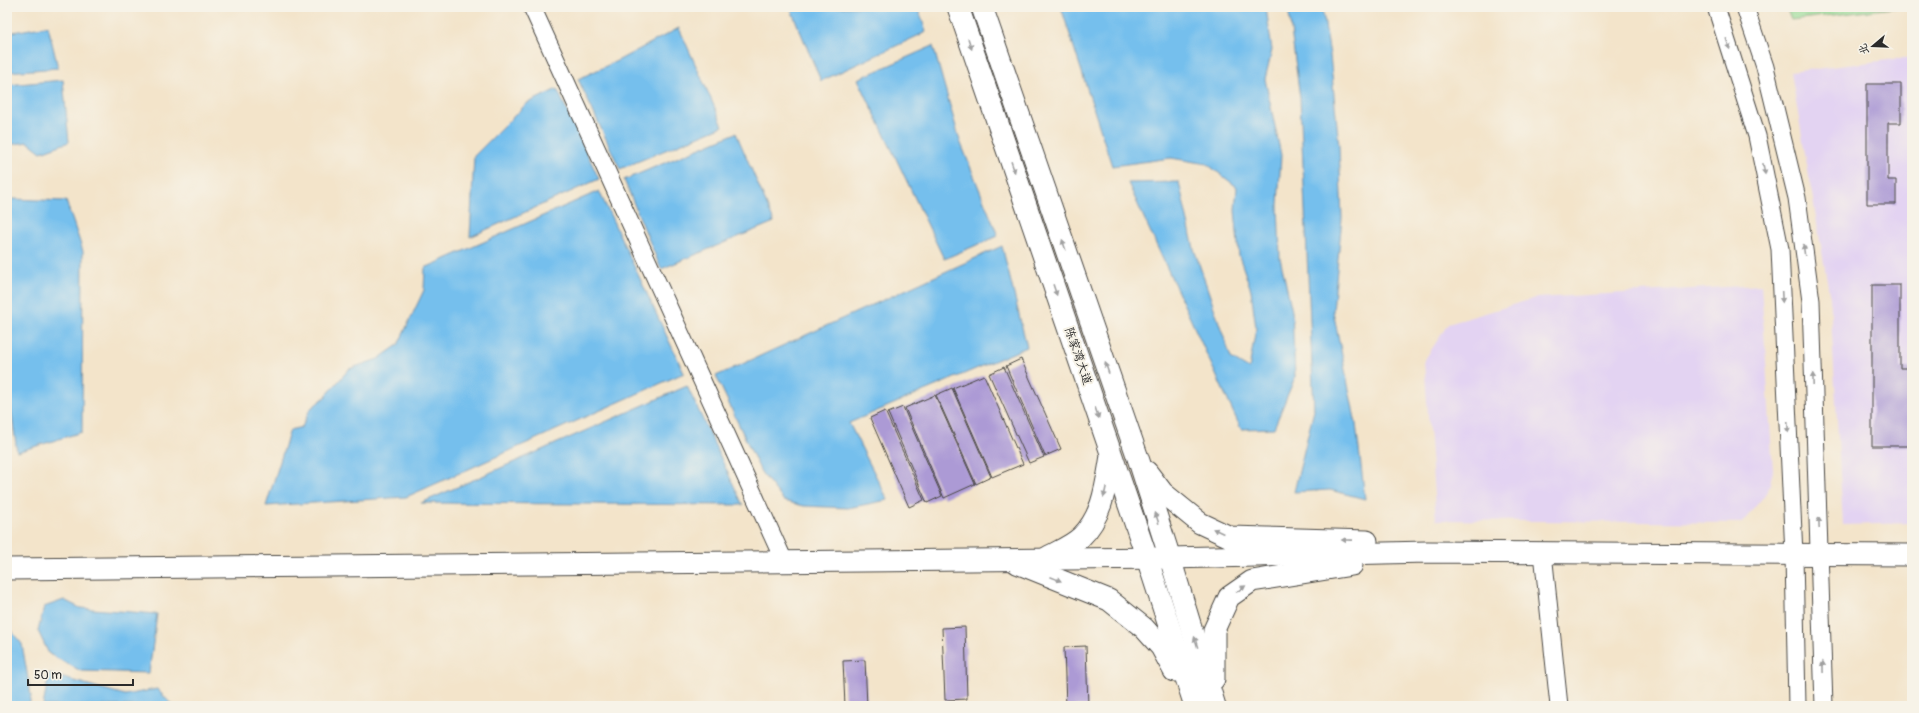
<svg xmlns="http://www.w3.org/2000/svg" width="1919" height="713" viewBox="0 0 1919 713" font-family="Pangolin,'LXGW WenKai TC',sans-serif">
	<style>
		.built { fill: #e3d3f2 }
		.green { fill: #94da93; stroke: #60825f }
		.water { fill: #74bfed; stroke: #50758c }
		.building { fill: #ac9ad5 }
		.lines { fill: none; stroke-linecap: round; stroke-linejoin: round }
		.minor-casing { stroke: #494743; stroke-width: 19 }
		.major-casing { stroke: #494743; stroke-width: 23 }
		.minor { stroke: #fff; stroke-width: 17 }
		.major { stroke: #fff; stroke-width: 21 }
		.oneway { fill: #a0a0a0 }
		.labels { text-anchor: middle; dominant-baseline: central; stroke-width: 4; stroke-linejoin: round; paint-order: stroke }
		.street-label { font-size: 12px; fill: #2b2b2b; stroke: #f7f3e8 }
	</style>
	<rect width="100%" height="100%" fill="#f7f3e8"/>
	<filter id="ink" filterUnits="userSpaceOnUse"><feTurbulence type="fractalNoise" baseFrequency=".025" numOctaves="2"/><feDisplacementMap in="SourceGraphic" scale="8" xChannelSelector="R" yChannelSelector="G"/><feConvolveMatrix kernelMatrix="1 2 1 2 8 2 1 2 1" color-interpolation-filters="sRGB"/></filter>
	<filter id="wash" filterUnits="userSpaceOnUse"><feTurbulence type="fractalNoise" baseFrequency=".012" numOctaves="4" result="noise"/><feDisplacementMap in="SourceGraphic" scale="16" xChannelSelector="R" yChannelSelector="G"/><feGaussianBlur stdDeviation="0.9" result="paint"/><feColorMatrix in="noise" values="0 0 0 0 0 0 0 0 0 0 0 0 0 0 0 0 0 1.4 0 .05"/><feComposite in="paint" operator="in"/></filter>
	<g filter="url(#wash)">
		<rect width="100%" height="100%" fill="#f3e4ca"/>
		<!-- built -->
		<g class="built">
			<polygon points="1912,57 1912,523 1843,525 1830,298 1791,72"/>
			<polygon points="1761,285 1773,471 1768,491 1742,523 1436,520 1424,361 1448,324 1536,298"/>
		</g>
		<!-- green -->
		<polygon class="green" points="1786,7 1902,7 1791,20"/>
		<!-- water -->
		<g class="water">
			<polygon points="790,7 918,7 926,32 821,81"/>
			<polygon points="1061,7 1266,7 1272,50 1265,79 1281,155 1278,205 1280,258 1292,311 1295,377 1274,428 1241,429 1128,183 1179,182 1194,249 1231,358 1249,369 1256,328 1251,290 1239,256 1235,210 1237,187 1207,164 1171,158 1112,166"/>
			<polygon points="1288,7 1322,7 1330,55 1339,146 1342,218 1333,311 1356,424 1365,499 1330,490 1294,492 1314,410 1300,98"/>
			<polygon points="48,26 58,68 7,72 7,33"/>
			<polygon points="679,28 723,126 620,169 578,79 619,60"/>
			<polygon points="933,46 960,141 998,236 944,259 858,79"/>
			<polygon points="63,80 69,142 41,152 28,142 8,145 7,85"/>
			<polygon points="557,89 599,179 470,237 474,156 526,104"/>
			<polygon points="736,133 774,222 661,269 624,180"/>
			<polygon points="599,191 684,373 406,497 266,506 290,430 302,427 310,409 325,397 349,369 378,359 398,345 424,290 425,268"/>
			<polygon points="12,199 66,201 83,251 82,432 17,452 7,379 7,203"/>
			<polygon points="1002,246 1027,347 849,423 888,500 848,508 804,506 784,501 761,472 716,376"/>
			<polygon points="687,386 743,505 421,503"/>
			<polygon points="64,600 80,608 157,614 149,673 81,671 49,654 38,631 44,607"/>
			<polygon points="7,626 22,644 31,696 29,706 7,706"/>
			<polygon points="49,674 125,695 157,689 173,706 43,706"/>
		</g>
		<g id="blocks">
			<!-- building -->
			<g class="building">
				<polygon points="1867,84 1901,84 1901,123 1888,123 1888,180 1896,180 1896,204 1867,204"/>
				<polygon points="1872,285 1900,285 1900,368 1912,368 1912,446 1872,446"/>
				<polygon points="1021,359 1061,449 1045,456 1006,366"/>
				<polygon points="1004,367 1044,457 1029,463 989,374"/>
				<polygon points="984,375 1023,464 992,477 953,388"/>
				<polygon points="952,388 991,477 976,484 936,395"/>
				<polygon points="935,395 975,484 944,498 905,408"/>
				<polygon points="903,407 942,496 927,503 888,413"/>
				<polygon points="885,411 924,500 909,507 870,418"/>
				<polygon points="965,627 967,699 945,700 942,628"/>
				<polygon points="1086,646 1088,706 1066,706 1064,647"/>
				<polygon points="865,660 867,706 845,706 843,661"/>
			</g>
		</g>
	</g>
	<g filter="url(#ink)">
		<use href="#blocks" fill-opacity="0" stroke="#494743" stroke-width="1"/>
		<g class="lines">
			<defs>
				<g id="minor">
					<polyline points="532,7 784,561"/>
					<polyline points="1716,7 1757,136 1780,249 1794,555 1797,706"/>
					<polyline points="1745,7 1765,67 1797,198 1811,301 1824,706"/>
					<polyline points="1543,553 1559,706"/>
				</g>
				<g id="major">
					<polyline points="958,7 1147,558 1195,706"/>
					<polyline points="982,7 1139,461 1170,558 1215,706"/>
					<polyline points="1147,472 1163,493 1200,523 1230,537 1367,541"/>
					<path d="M1046,558C1056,552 1072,546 1081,537C1103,516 1106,485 1111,456"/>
					<polyline points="1017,563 1109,600 1144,628 1161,647 1174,671"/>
					<polyline points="7,569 1170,558 1427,552 1912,555"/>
					<polyline points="1214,679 1214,630 1229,597 1252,581 1352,565"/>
				</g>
			</defs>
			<!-- minor casing -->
			<use href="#minor" class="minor-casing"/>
			<!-- major casing -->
			<use href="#major" class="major-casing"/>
			<!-- minor -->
			<use href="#minor" class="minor"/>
			<!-- major -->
			<use href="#major" class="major"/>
		</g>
		<!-- one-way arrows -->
		<defs><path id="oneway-solid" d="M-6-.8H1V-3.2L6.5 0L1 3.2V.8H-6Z"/></defs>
		<g class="oneway">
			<use href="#oneway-solid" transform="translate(970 44) rotate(71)"/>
			<use href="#oneway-solid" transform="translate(1728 44) rotate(72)"/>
			<use href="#oneway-solid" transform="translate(1013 167) rotate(71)"/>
			<use href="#oneway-solid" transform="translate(1764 169) rotate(79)"/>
			<use href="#oneway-solid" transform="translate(1064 245) rotate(-109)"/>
			<use href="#oneway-solid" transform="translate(1804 250) rotate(-97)"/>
			<use href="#oneway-solid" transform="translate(1055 290) rotate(71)"/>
			<use href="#oneway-solid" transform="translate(1782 297) rotate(87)"/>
			<use href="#oneway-solid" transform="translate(1107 368) rotate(-109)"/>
			<use href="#oneway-solid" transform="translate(1813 379) rotate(-92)"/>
			<use href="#oneway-solid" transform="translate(1097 413) rotate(71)"/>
			<use href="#oneway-solid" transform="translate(1788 427) rotate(87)"/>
			<use href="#oneway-solid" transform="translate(1105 492) rotate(102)"/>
			<use href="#oneway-solid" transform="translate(1157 518) rotate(-108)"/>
			<use href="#oneway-solid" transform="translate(1819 523) rotate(-92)"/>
			<use href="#oneway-solid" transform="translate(1218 531) rotate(-155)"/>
			<use href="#oneway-solid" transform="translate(1347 540) rotate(-179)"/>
			<use href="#oneway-solid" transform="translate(1056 579) rotate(22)"/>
			<use href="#oneway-solid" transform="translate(1241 589) rotate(-34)"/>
			<use href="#oneway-solid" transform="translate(1196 642) rotate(-107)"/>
			<use href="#oneway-solid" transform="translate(1823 667) rotate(-91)"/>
		</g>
	</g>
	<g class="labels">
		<!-- street labels -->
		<g class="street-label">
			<text transform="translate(1078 356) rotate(71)">陈家湾大道</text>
		</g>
	</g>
	<!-- margin -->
	<rect width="1919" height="713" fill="none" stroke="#f7f3e8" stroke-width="24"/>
	<!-- north arrow -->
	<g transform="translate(1873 46) rotate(251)" stroke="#f7f3e8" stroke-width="3" paint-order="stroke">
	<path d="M0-3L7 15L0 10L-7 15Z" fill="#2b2b2b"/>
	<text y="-6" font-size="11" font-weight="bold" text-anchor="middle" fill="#2b2b2b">北</text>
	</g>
	<!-- scale -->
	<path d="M28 679v6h105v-6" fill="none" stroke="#2b2b2b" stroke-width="2"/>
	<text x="34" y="679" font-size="12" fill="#2b2b2b" stroke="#f7f3e8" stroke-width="3" paint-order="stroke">50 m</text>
</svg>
